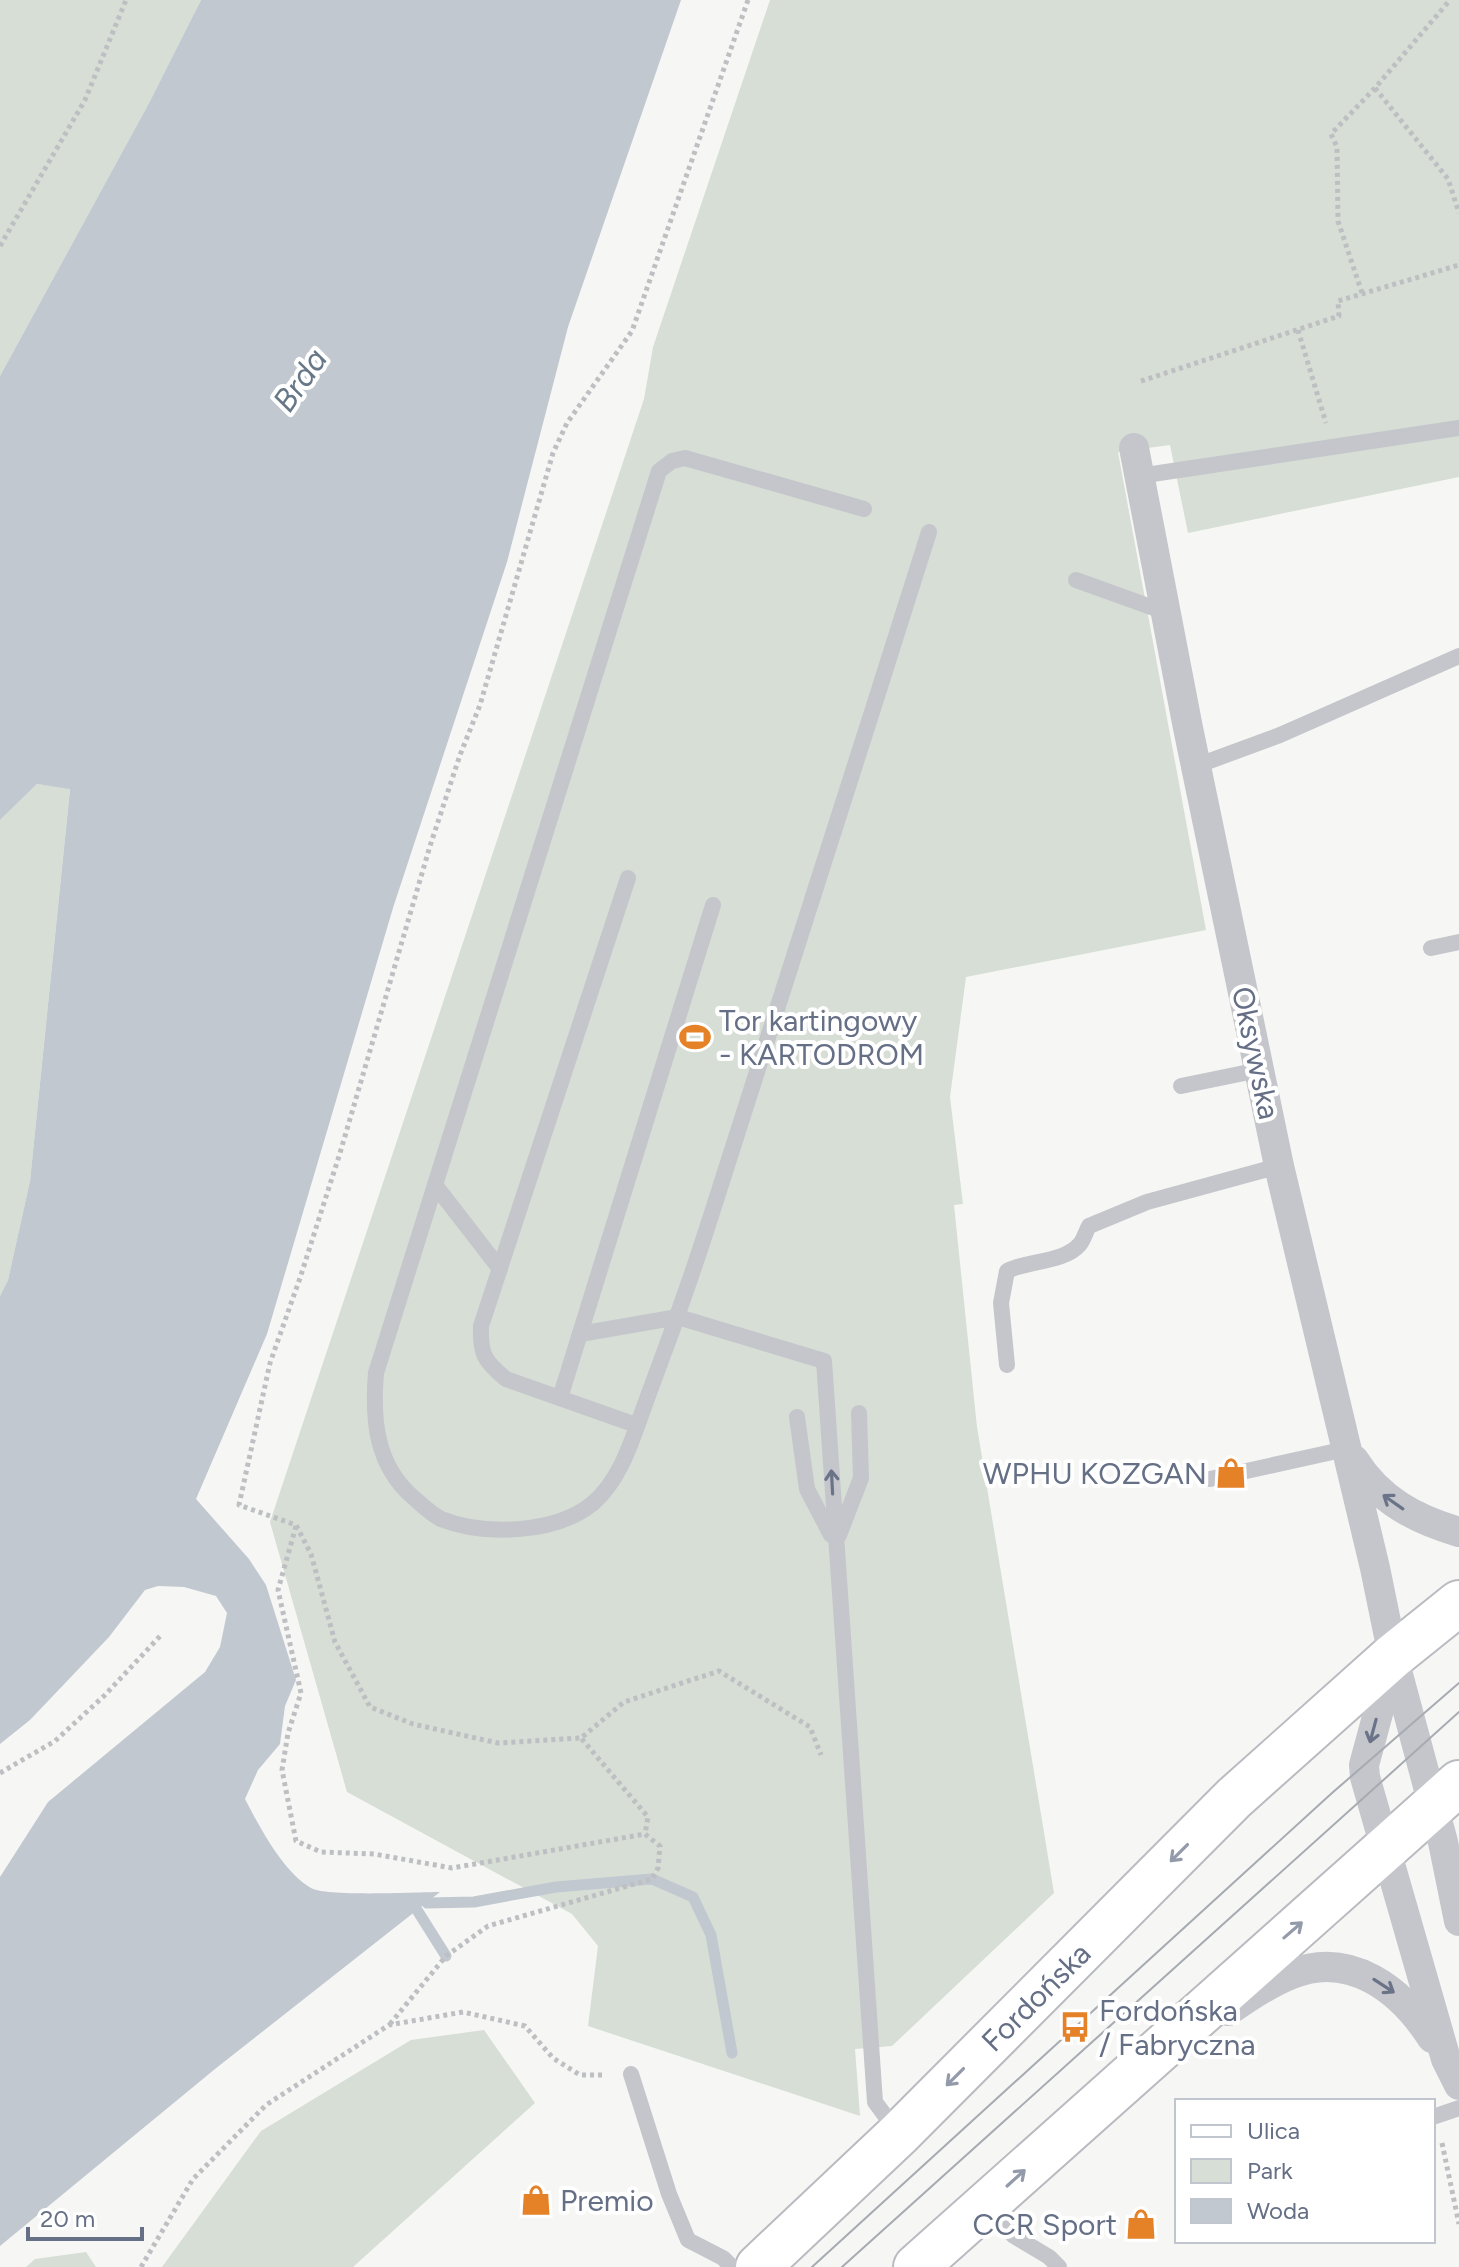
<svg xmlns="http://www.w3.org/2000/svg" width="1459" height="2267" viewBox="0 0 1459 2267" font-family="Figtree,sans-serif">
	<style>
		.green { fill: #d6ded5 }
		.water { fill: #c2c8d0 }
		.lines { fill: none; stroke-linecap: round; stroke-linejoin: round }
		.stream { stroke: #c2c8d0; stroke-width: 11 }
		.secondary-casing { stroke: #b9bbc1; stroke-width: 48 }
		.path { stroke: #bebfc2; stroke-width: 5; stroke-dasharray: 4 4; stroke-linecap: butt }
		.service { stroke: #c4c6cb; stroke-width: 16 }
		.minor { stroke: #c4c6cb; stroke-width: 30 }
		.secondary { stroke: #fff; stroke-width: 44 }
		.tram { stroke: #a6aab1; stroke-width: 2 }
		.oneway { stroke: #6a7388 }
		.oneway2 { stroke: #939aaa }
		.labels { text-anchor: middle; dominant-baseline: central; stroke-width: 8; stroke-linejoin: round; paint-order: stroke }
		.poi-label { font-size: 30px; fill: #656f85; stroke: #fff; text-anchor: start }
		.street-label { font-size: 30px; fill: #656f85; stroke: #fff }
		.water-label { font-size: 32px; font-style: italic; fill: #678; stroke: #fff }
	</style>
	<rect width="100%" height="100%" fill="#f6f7f4"/>
	<!-- green -->
	<g class="green">
		<polygon points="0,0 201,0 149,103 0,376"/>
		<polygon points="770,0 1459,0 1459,477 1188,533 1170,445 1118,452 1206,930 966,977 950,1097 963,1204 954,1205 977,1427 1054,1893 892,2046 855,2049 860,2116 588,2026 598,1946 572,1914 347,1792 270,1522 644,399 653,347"/>
		<polygon points="37,784 70,788 30,1181 8,1280 0,1296 0,820"/>
		<polygon points="484,2030 535,2103 353,2267 162,2267 261,2131 411,2040"/>
		<polygon points="86,2252 96,2267 26,2267 35,2259"/>
	</g>
	<!-- water -->
	<path class="water" d="M201,0H681L568,327L507,562L393,908L267,1334L196,1499L249,1559L266,1585L296,1680L285,1706L280,1744L258,1770L245,1799C259,1826 283,1872 311,1888C327,1897 417,1892 440,1892L215,2069L0,2246V1877L48,1802L205,1672L220,1647L227,1613L216,1596L184,1587L158,1586L145,1590L109,1637L30,1720L0,1744V1296L8,1280L30,1181L70,789L37,784L0,820V376L149,103Z"/>
	<g class="lines">
		<!-- stream -->
		<g class="stream">
			<polyline points="427,1903 474,1902 556,1887 652,1879 693,1897 711,1935 732,2053"/>
			<polyline points="417,1910 446,1956"/>
		</g>
		<defs>
			<g id="secondary">
				<polyline points="758,2267 899,2134 1234,1798 1393,1656 1459,1603"/>
				<polyline points="916,2267 1459,1783"/>
			</g>
		</defs>
		<!-- secondary casing -->
		<use href="#secondary" class="secondary-casing"/>
		<!-- path -->
		<g class="path">
			<polyline points="748,0 632,331 567,423 553,453 480,705 460,755 430,846 340,1153 300,1278 270,1363 239,1505 296,1525 311,1554 335,1642 370,1707 413,1724 498,1743 581,1738 624,1702 719,1671 810,1727 821,1755"/>
			<polyline points="1375,88 1448,179 1459,213"/>
			<polyline points="0,246 85,100 126,0"/>
			<polyline points="1362,293 1338,221 1337,147 1331,134 1375,88 1450,0"/>
			<polyline points="1298,330 1326,423"/>
			<polyline points="1141,381 1339,316 1338,301 1459,265"/>
			<polyline points="296,1526 278,1590 301,1693 288,1733 282,1770 296,1841 321,1852 374,1854 452,1868 645,1834"/>
			<polyline points="0,1773 55,1741 104,1696 162,1634"/>
			<polyline points="390,2024 446,1956 488,1926 652,1879 658,1868 660,1846 645,1834 648,1817 581,1738"/>
			<polyline points="1442,2143 1459,2224"/>
			<polyline points="141,2267 193,2179 266,2105 389,2025 463,2012 525,2026 553,2058 580,2075 605,2075"/>
		</g>
		<!-- service -->
		<g class="service">
			<polyline points="1139,476 1459,428"/>
			<path d="M864,509L685,458L672,461L659,471L376,1373C372,1420 376,1466 414,1498C422,1505 431,1514 441,1519C484,1536 554,1534 592,1504C623,1478 634,1433 648,1396C670,1338 690,1281 709,1222C784,992 856,762 929,532"/>
			<polyline points="1076,580 1165,612"/>
			<polyline points="1196,766 1280,735 1459,656"/>
			<path d="M628,878L481,1326C480,1354 484,1361 506,1379L636,1425"/>
			<polyline points="1431,948 1459,942"/>
			<polyline points="1181,1086 1259,1070"/>
			<polyline points="435,1185 500,1269"/>
			<polyline points="580,1334 678,1317 824,1361 875,2102 898,2133"/>
			<path d="M1007,1365L1001,1303L1007,1271C1028,1260 1064,1263 1080,1244C1084,1239 1086,1231 1089,1226L1147,1202L1279,1166"/>
			<polyline points="560,1398 713,905"/>
			<polyline points="797,1417 807,1489 831,1535"/>
			<polyline points="1210,1479 1346,1449"/>
			<polyline points="839,1535 861,1478 859,1413"/>
			<polyline points="631,2074 669,2194 688,2240 723,2258 732,2267"/>
			<polyline points="1433,2117 1459,2108"/>
			<polyline points="986,2208 1014,2236 1049,2257 1059,2267"/>
		</g>
		<!-- minor -->
		<g class="minor">
			<polyline points="1134,448 1188,728 1279,1166 1375,1568 1393,1656 1443,1842 1459,1921"/>
			<path d="M1354,1460C1379,1500 1415,1519 1459,1532"/>
			<polyline points="1393,1658 1364,1765 1365,1777 1446,2059 1459,2085"/>
			<path d="M1228,2011C1249,1997 1269,1983 1292,1974C1351,1950 1402,1991 1432,2038"/>
		</g>
		<!-- secondary -->
		<use href="#secondary" class="secondary"/>
		<!-- tram -->
		<g class="tram">
			<polyline points="812,2267 1332,1793 1459,1683"/>
			<polyline points="842,2267 1459,1712"/>
		</g>
	</g>
	<!-- one-way arrows -->
	<defs><path id="oneway-shaft" d="M-6 0H5M1.5-3L5.5 0L1.5 3" fill="none" stroke-width="1.6" stroke-linecap="round" stroke-linejoin="round" transform="scale(2)"/></defs>
	<g class="oneway">
		<use href="#oneway-shaft" transform="translate(832 1482) rotate(-93)"/>
		<use href="#oneway-shaft" transform="translate(1393 1502) rotate(-145)"/>
		<use href="#oneway-shaft" transform="translate(1373 1731) rotate(105)"/>
		<use href="#oneway-shaft" transform="translate(1384 1986) rotate(33)"/>
	</g>
	<g class="oneway2">
		<use href="#oneway-shaft" transform="translate(1179 1853) rotate(135)"/>
		<use href="#oneway-shaft" transform="translate(1293 1930) rotate(-41)"/>
		<use href="#oneway-shaft" transform="translate(955 2077) rotate(135)"/>
		<use href="#oneway-shaft" transform="translate(1016 2178) rotate(-42)"/>
	</g>
	<!-- icons -->
	<defs>
		<symbol id="stadium-bare" viewBox="-9 -9 18 18"><path d="M0-5a6.5 5 0 1 0 0 10a6.5 5 0 1 0 0-10ZM-3.5-1.8h7v3.6h-7Z" fill="#e58126" stroke="#fff" stroke-width="2.5" paint-order="stroke"/></symbol>
		<symbol id="shop-bare" viewBox="-9 -9 18 18"><path d="M-5-2.5h2.3a2.7 3.5 0 0 1 5.4 0H5L5.5 6h-11ZM-1.5-2.5h3a1.5 2.3 0 0 0-3 0Z" fill="#e58126" stroke="#fff" stroke-width="2.5" paint-order="stroke"/></symbol>
		<symbol id="bus-bare" viewBox="-9 -9 18 18"><path d="M-5-6H5V4H4V6H2V4H-2V6H-4V4H-5ZM-3.5-4V0h7V-4ZM-3.5 1.2v1.5H-2V1.2ZM2 1.2v1.5H3.5V1.2Z" fill="#e58126" stroke="#fff" stroke-width="2.5" paint-order="stroke"/></symbol>
	</defs>
	<g fill-rule="evenodd">
		<use href="#stadium-bare" x="673" y="1015" width="44" height="44"/>
		<use href="#shop-bare" x="1209" y="1451" width="44" height="44"/>
		<use href="#bus-bare" x="1053" y="2005" width="44" height="44"/>
		<use href="#shop-bare" x="514" y="2178" width="44" height="44"/>
		<use href="#shop-bare" x="1119" y="2202" width="44" height="44"/>
	</g>
	<g class="labels">
		<!-- poi labels -->
		<g class="poi-label">
			<text x="719" y="1020">Tor kartingowy<tspan x="719" dy="34">- KARTODROM</tspan></text>
			<text x="1207" y="1473" text-anchor="end">WPHU KOZGAN</text>
			<text x="1099" y="2010">Fordońska<tspan x="1099" dy="34">/ Fabryczna</tspan></text>
			<text x="560" y="2200">Premio</text>
			<text x="1117" y="2224" text-anchor="end">CCR Sport</text>
		</g>
		<!-- street labels -->
		<g class="street-label">
			<text transform="translate(1256 1053) rotate(78)">Oksywska</text>
			<text transform="translate(1036 1997) rotate(-45)">Fordońska</text>
		</g>
		<!-- water labels -->
		<g class="water-label">
			<text transform="translate(300 380) rotate(-55)">Brda</text>
		</g>
	</g>
	<!-- legend -->
	<rect x="1175" y="2099" width="260" height="144" fill="#ffffff" stroke="#c1c5ce" stroke-width="2"/>
	<rect x="1191" y="2125" width="40" height="12" fill="#ffffff" stroke="#c1c5ce" stroke-width="2"/>
	<text x="1247" y="2139" font-size="24" fill="#656f85">Ulica</text>
	<rect x="1191" y="2159" width="40" height="24" fill="#d6ded5" stroke="#c1c5ce" stroke-width="2"/>
	<text x="1247" y="2179" font-size="24" fill="#656f85">Park</text>
	<rect x="1191" y="2199" width="40" height="24" fill="#c2c8d0" stroke="#c1c5ce" stroke-width="2"/>
	<text x="1247" y="2219" font-size="24" fill="#656f85">Woda</text>
	<!-- scale -->
	<path d="M28 2227v12h114v-12" fill="none" stroke="#656f85" stroke-width="4"/>
	<text x="40" y="2227" font-size="24" fill="#656f85" stroke="#ffffff" stroke-width="6" paint-order="stroke">20 m</text>
</svg>
